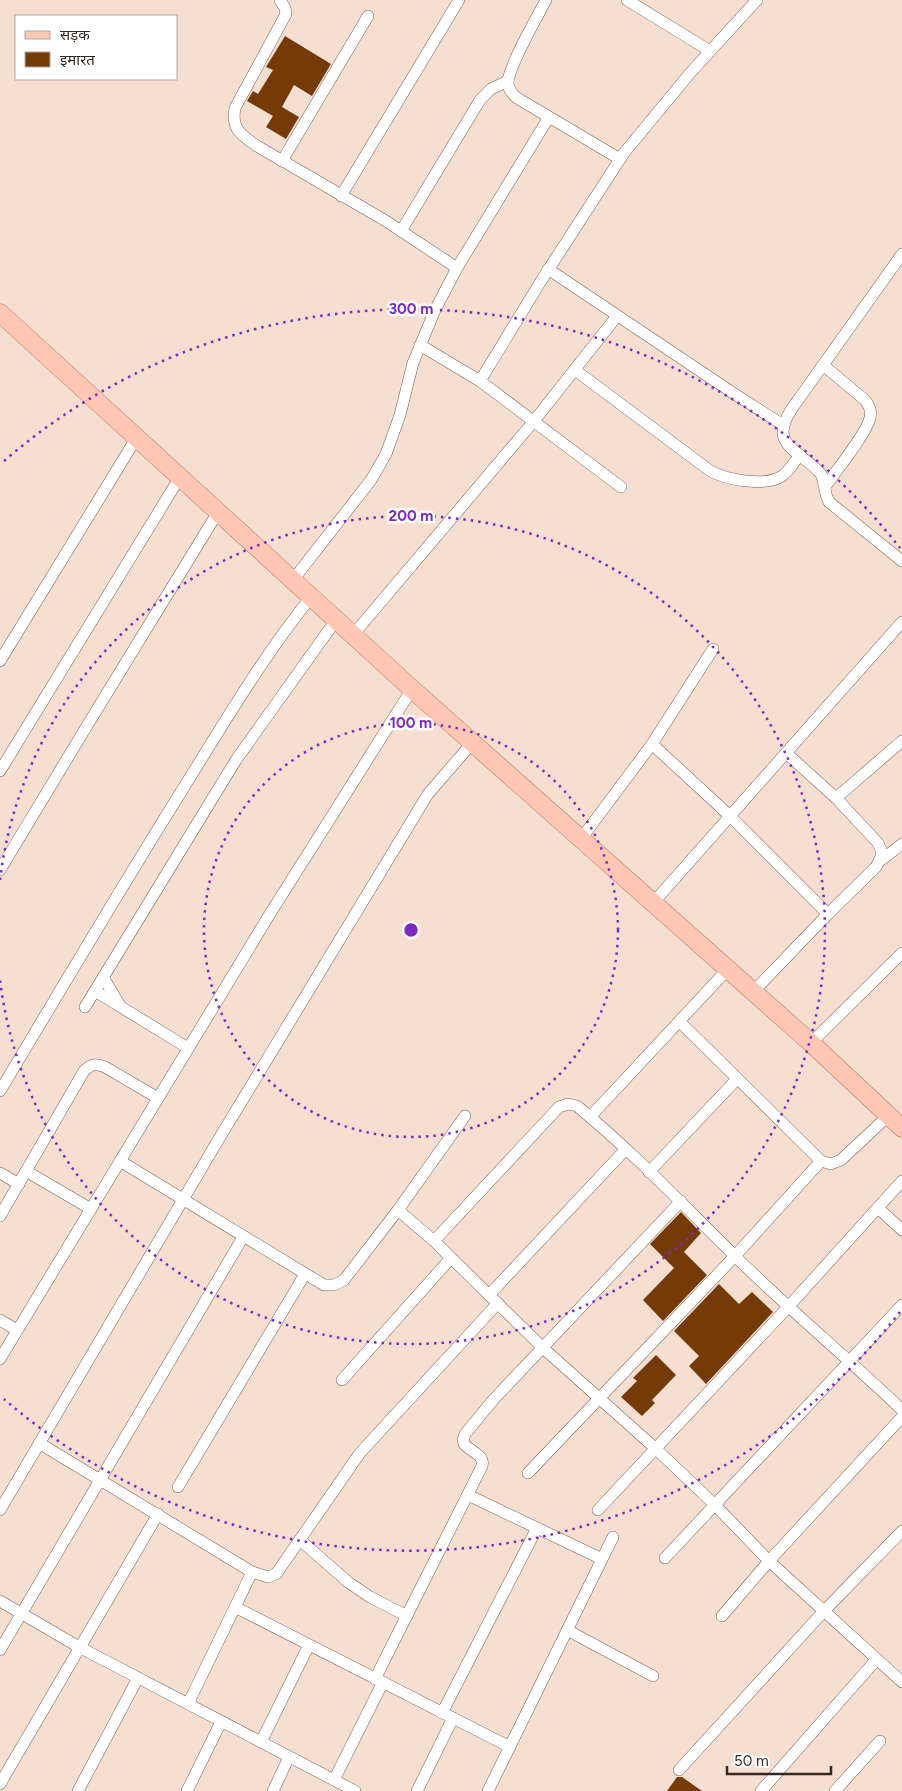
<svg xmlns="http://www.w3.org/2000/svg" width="902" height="1791" viewBox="0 0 902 1791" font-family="Figtree,'Noto Sans Devanagari',sans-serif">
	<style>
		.building { fill: #743a08 }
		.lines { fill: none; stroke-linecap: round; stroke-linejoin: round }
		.street-casing { stroke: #756155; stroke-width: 12 }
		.primary-casing { stroke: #b77761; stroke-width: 19 }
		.street { stroke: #fff; stroke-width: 11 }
		.primary { stroke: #ffc7b4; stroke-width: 18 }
		.ring { fill: none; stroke: #7b2cbf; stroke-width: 2.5; stroke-dasharray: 2.5 5 }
		.centre { fill: #7b2cbf; stroke: #fff; stroke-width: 2.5 }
		.ring-label { font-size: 15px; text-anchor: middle; font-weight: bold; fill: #7b2cbf; stroke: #fff; stroke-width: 5; stroke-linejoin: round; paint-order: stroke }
	</style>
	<rect width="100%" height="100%" fill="#f6dfd1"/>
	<!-- building -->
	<g class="building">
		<polygon points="285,36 331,64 312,96 294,85 282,107 299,117 286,139 266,127 273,116 247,101 253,91 258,94 273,70 266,67"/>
		<polygon points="681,1212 701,1233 684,1252 707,1275 663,1321 643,1300 674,1268 650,1244"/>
		<polygon points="719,1284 739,1304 752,1292 773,1312 706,1384 689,1366 699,1356 674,1331"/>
		<polygon points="656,1355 676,1375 652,1400 655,1403 642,1416 621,1397 637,1381 633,1378"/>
		<polygon points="677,1777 682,1777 702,1791 667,1791"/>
	</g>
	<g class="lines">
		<defs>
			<g id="street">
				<path d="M280,0L285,8L286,14L235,108C231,129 241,135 257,146L386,221L457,268"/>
				<path d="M546,0C537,17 509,66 508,82C508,89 512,94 517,98L620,159"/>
				<polyline points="627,0 710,51"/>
				<polyline points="282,161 368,16"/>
				<polyline points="341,196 459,0"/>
				<polyline points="401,231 480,100 491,89 508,81"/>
				<path d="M902,254L791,410C768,446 800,450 821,474C825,483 824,493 829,502L902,561"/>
				<polyline points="548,269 733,393 783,425"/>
				<polyline points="420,345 480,381 621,487"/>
				<path d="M823,365L865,400C869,405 872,411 870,418C867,433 835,472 825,487"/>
				<path d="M575,370L709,470C725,480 765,487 782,476C789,471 794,462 800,455"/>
				<polyline points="480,381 541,281 624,153 691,72 757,0"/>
				<polyline points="293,580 371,480 386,454 400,415 413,363 435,310 457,268 549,117"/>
				<polyline points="353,635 534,421 617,316"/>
				<polyline points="0,661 137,437"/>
				<polyline points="652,744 730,816 828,914"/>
				<polyline points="0,771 180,477"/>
				<polyline points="836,798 902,741"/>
				<polyline points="581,839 652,744 713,649"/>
				<polyline points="880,861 902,844"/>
				<polyline points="0,870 82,734 218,512"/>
				<polyline points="653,903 902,622"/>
				<polyline points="103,977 119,1004"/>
				<polyline points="95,991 188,1048"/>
				<polyline points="753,992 828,914 876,867 881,857 881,850 878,843 836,798 786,753"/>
				<polyline points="85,1007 236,760 336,620"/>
				<polyline points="680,1022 821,1161 831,1164 841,1160 889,1115"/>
				<polyline points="811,1043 902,953"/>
				<path d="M0,1091C60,991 119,891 181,792C222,726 262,658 311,597"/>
				<polyline points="590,1117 728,969"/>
				<polyline points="120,1161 324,1285 334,1285 344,1280 398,1210 465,1116"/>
				<polyline points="26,1171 91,1209"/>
				<polyline points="649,1172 737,1079"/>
				<polyline points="0,1173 19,1184"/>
				<polyline points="878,1208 902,1230"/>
				<polyline points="398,1210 434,1241 543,1348 655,1448 714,1504 769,1561 902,1682"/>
				<path d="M0,1216L84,1071C91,1064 96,1063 105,1067L158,1098"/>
				<path d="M434,1241L559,1107L568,1104L577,1106C633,1152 683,1205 734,1255C788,1309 847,1357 902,1410"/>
				<polyline points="489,1295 625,1150"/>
				<polyline points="0,1320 17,1330"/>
				<polyline points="0,1359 268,917 412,689"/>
				<polyline points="342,1380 451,1258"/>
				<polyline points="39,1443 252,1572 268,1577 276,1574 360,1453 498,1303"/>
				<polyline points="528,1473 735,1256 821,1161"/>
				<polyline points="178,1487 305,1274"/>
				<polyline points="468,1495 602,1559"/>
				<polyline points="0,1510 217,1142 428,794 473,742"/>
				<polyline points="598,1510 789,1306 902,1181"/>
				<polyline points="300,1540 348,1582 370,1597 407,1616"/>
				<polyline points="665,1558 902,1305"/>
				<polyline points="0,1601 79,1647 355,1791"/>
				<polyline points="235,1607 510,1747"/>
				<polyline points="722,1616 769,1561 902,1417"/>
				<polyline points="567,1630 653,1676"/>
				<polyline points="0,1650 243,1237"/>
				<path d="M375,1679L482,1466C485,1455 471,1452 464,1444L463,1440L465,1434L494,1399L681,1201"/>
				<polyline points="188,1704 252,1572"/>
				<polyline points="442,1713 537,1528"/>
				<polyline points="261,1742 309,1645"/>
				<polyline points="679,1770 824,1611 902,1531"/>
				<polyline points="334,1780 383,1682"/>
				<polyline points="0,1784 158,1514"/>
				<polyline points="78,1791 138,1678"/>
				<polyline points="187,1791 221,1722"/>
				<polyline points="273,1791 289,1757"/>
				<polyline points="417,1791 453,1718"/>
				<polyline points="488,1791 613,1537"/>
				<polyline points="761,1791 876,1660"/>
				<polyline points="835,1791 880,1741"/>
			</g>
			<polyline id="primary" points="0,313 412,689 811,1043 902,1128"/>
		</defs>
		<!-- street casing -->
		<use href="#street" class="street-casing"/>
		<!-- primary casing -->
		<use href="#primary" class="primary-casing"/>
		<!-- street -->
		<use href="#street" class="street"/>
		<!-- primary -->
		<use href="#primary" class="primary"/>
	</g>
	<!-- distance rings -->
	<g class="ring">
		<circle cx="411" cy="930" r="207"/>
		<path d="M0 880A414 414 0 1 1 0 980"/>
		<path d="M900 1312A621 621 0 0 1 4 1399M4 461A621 621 0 0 1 900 548"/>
	</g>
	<circle cx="411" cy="930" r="8" class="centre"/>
	<g class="ring-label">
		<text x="411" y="314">300 m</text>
		<text x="411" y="521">200 m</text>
		<text x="411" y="728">100 m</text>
	</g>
	<!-- legend -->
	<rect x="15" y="15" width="162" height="65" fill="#ffffff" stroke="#ada9a7"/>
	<rect x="25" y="31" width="25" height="8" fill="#ffc7b4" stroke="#ada9a7"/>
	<text x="60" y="40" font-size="15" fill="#312823">सड़क</text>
	<rect x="25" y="52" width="25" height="15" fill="#743a08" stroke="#ada9a7"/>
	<text x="60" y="65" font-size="15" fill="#312823">इमारत</text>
	<!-- scale -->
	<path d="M727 1766v8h104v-8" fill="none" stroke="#312823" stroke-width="2.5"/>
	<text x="734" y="1766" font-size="15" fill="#312823" stroke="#ffffff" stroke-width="4" paint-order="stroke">50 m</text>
</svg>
